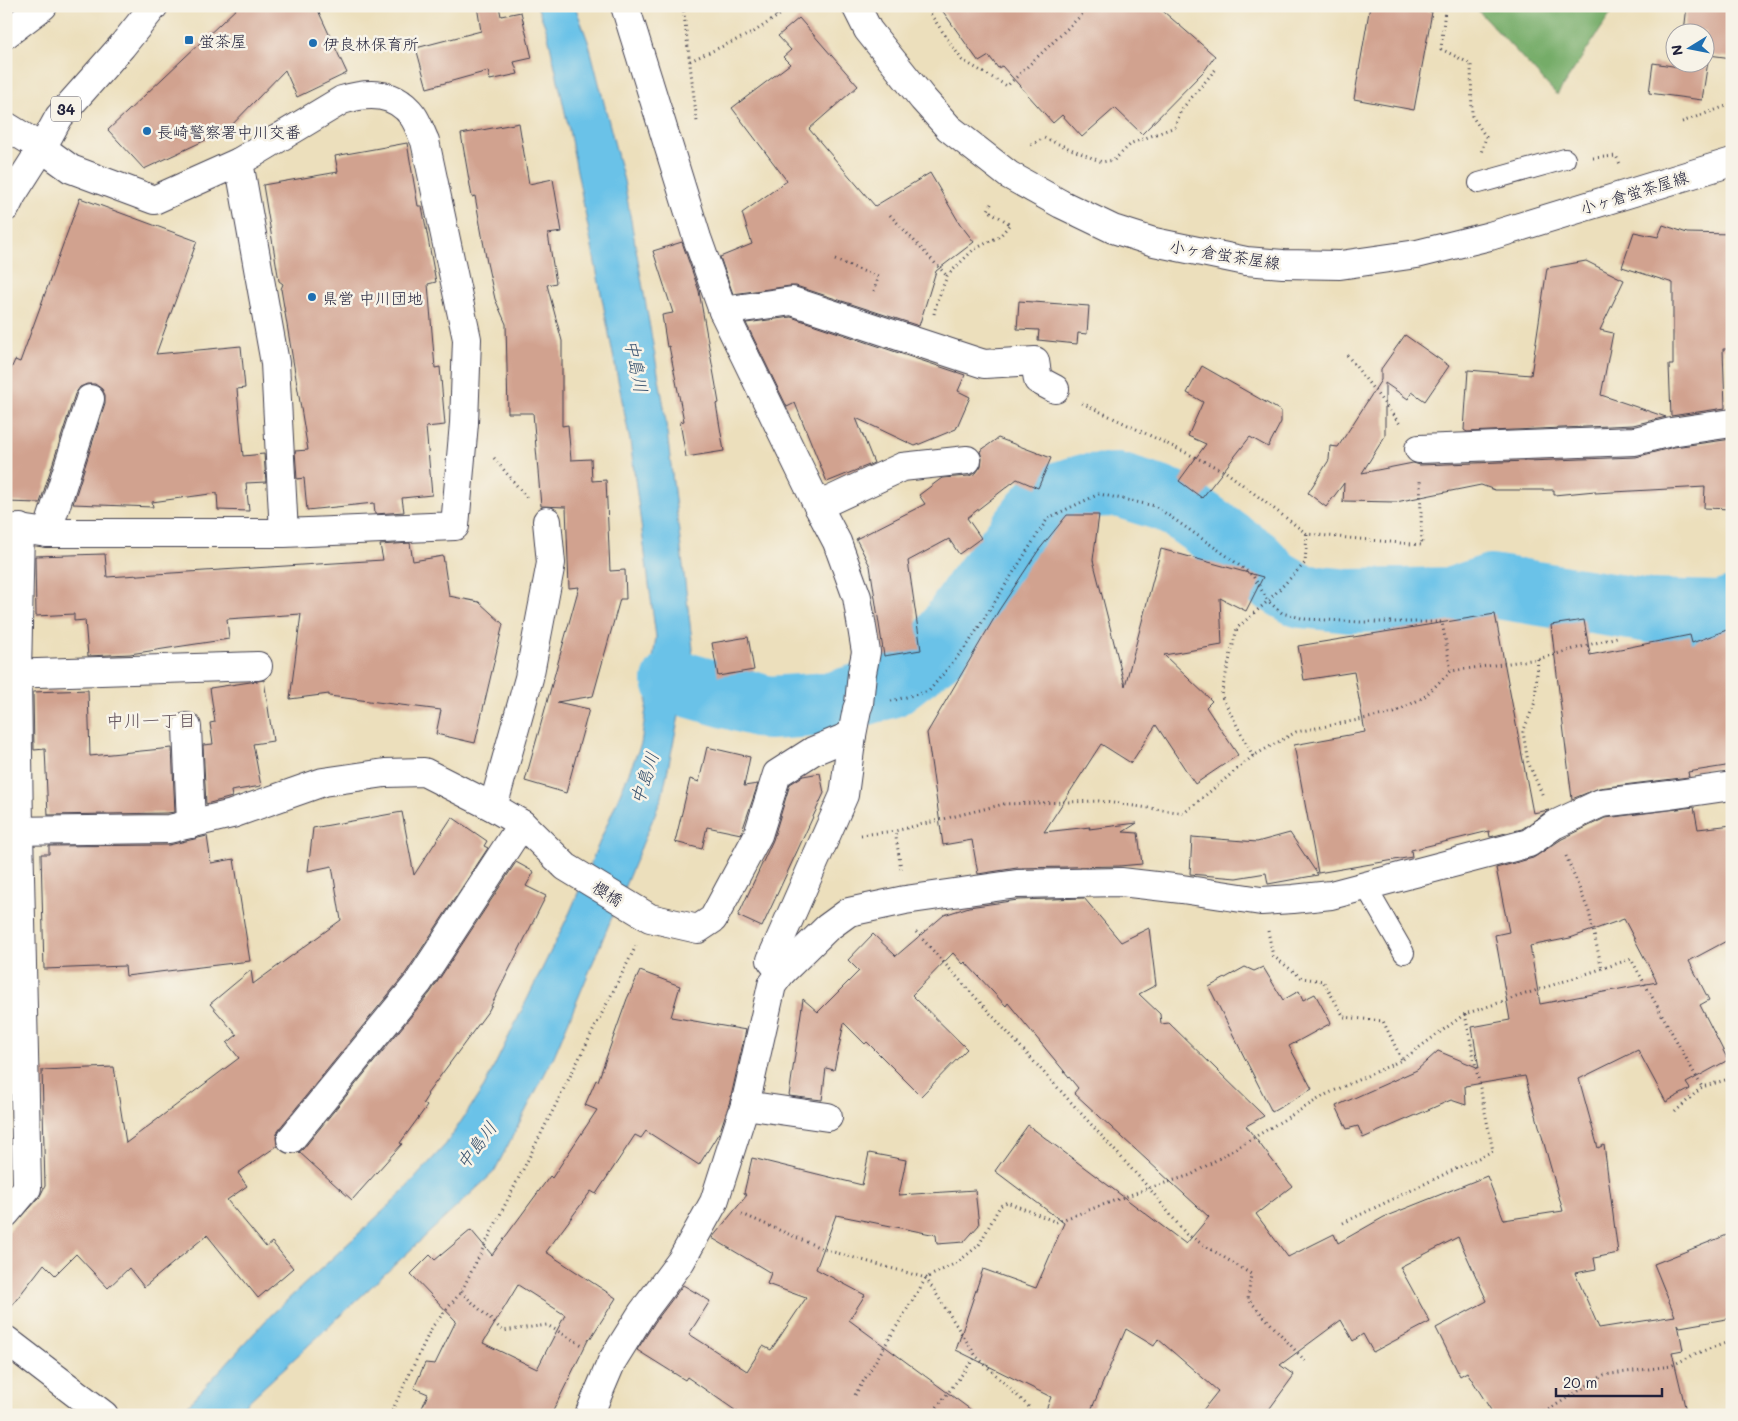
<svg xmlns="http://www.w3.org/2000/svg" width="1738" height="1421" viewBox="0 0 1738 1421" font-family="Mali,'Klee One',sans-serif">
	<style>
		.forest { fill: #75ac68; stroke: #4c6752 }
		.water { fill: #6ac2e8; stroke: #467292 }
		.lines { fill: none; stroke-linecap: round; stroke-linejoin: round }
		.river { stroke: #6ac2e8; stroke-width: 64 }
		.building { fill: #d1a28f; fill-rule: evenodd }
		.service-casing { stroke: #403e4e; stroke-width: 22 }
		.minor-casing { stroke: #403e4e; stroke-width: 30 }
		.tertiary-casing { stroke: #403e4e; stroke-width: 30 }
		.trunk-casing { stroke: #403e4e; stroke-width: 30 }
		.path { stroke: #403e4e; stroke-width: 3; stroke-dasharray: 1 4; stroke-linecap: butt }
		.service { stroke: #fff; stroke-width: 20 }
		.minor { stroke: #fff; stroke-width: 28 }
		.tertiary { stroke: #fff; stroke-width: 28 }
		.trunk { stroke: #fff; stroke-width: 28 }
		.poi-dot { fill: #1f6fb2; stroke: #f7f3e8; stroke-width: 2 }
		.labels { text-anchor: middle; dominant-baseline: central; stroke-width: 5; stroke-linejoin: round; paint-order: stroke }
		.shield { fill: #f7f3e8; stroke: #62616f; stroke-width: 1 }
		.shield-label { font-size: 15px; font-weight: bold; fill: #22223b }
		.poi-label { font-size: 16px; fill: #22223b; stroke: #f7f3e8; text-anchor: start }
		.street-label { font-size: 16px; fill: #22223b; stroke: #f7f3e8 }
		.water-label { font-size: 18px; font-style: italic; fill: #38526f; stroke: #f7f3e8 }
		.neighbourhood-label { font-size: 18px; fill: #5f4f58; stroke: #f7f3e8 }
	</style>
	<rect width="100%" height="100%" fill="#f7f3e8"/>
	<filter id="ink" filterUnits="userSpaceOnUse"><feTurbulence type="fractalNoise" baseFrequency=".02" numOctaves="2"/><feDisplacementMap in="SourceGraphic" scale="10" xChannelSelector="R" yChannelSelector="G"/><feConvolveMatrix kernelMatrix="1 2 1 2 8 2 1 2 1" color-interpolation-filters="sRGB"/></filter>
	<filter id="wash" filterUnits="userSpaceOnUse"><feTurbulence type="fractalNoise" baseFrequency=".0096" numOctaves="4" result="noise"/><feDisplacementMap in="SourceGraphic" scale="20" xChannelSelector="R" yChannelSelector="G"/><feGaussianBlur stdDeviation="1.12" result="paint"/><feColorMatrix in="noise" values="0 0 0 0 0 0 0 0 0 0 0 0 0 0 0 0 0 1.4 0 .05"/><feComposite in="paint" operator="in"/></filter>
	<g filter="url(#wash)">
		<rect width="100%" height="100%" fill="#ecdfbc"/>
		<!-- forest -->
		<polygon class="forest" points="1474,6 1616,6 1557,95"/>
		<!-- water -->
		<polygon class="water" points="537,6 575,6 589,44 624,181 664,407 693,649 662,797 554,1056 494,1172 234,1415 179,1415 269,1317 396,1199 446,1144 484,1087 570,912 641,744 656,637 630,441 569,130 547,31"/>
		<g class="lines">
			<!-- river -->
			<polyline class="river" points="674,681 768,708 831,704 890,686 936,651 975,591 1037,511 1050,496 1085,486 1118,485 1172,502 1254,560 1273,580 1301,596 1350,601 1452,599 1491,586 1649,611 1720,613 1732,609"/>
		</g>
		<g id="blocks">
			<!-- building -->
			<g class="building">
				<polygon points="239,6 316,6 347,73 297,97 285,70 227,130 144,169 108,130"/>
				<polygon points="477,6 499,6 501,16 521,12 532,58 514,62 518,74 490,80 488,71 427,88 416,48 481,31"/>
				<polygon points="939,6 1157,6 1215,56 1205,70 1142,134 1115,108 1082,137 1062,115 1053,123 1002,66 998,68 989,56 979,62"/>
				<polygon points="1370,6 1406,6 1432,12 1414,110 1354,99"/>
				<polygon points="1687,6 1732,6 1732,58 1709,55 1702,100 1649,93 1653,63 1679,67 1679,62 1706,62 1706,32 1684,32"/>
				<polygon points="799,18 858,86 809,129 875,206 930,173 960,224 974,242 936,271 919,326 796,286 790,286 733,294 720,257 752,244 742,213 787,181 732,108 790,64 783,57 791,50 778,36"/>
				<polygon points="519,123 529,184 553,179 562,232 548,234 556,283 547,285 562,341 562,426 568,425 571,460 591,459 592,481 606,480 610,571 625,570 626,599 620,599 593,696 557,702 589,709 566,793 525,781 579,587 569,588 566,507 541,506 533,413 508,413 506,324 495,299 487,263 475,196 472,197 461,134"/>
				<polygon points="407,143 418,206 422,206 436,282 428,284 435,368 440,367 445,425 426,427 432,495 402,498 404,512 375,514 374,503 307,510 304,478 297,479 295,451 308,450 281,289 283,284 279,281 263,185 338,172 335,156"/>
				<polygon points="80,198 197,241 156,354 241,346 245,388 237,389 243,456 264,454 266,482 246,483 249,511 218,510 217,493 152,502 153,507 73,504 105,403 105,395 102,389 95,384 87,384 80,387 75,394 40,503 6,502 6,380 15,360 20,362"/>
				<polygon points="1663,225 1687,233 1732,234 1732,349 1723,349 1725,408 1671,416 1669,365 1673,365 1673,283 1622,267 1634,232 1658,237"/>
				<polygon points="682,242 699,291 719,403 716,404 724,451 686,457 680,422 684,421 669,346 667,347 662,315 673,313 653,251"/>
				<polygon points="1586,261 1624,280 1600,330 1613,333 1601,395 1666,417 1633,425 1467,432 1464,430 1468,370 1531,375 1547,268"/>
				<polygon points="1019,301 1089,306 1087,334 1078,333 1077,344 1038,340 1039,330 1017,329"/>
				<polygon points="791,317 965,375 958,391 970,397 956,429 915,446 856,418 874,463 827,482 795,403 787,407 746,323"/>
				<polygon points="1405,335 1449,366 1425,401 1412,392 1408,399 1385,383 1385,436 1362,473 1413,463 1420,465 1636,457 1674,447 1732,439 1732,509 1704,508 1705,487 1595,493 1595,491 1554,495 1554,490 1495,490 1481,485 1396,502 1344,501 1343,503 1344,483 1326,507 1308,493 1329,460 1330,446 1338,447 1381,380 1381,369"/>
				<polygon points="1202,366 1281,411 1281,422 1268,447 1250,437 1202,498 1179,481 1206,444 1188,436 1203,402 1187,393"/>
				<polygon points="998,438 1051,458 1038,488 1017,479 967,518 981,538 959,554 949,539 908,561 921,650 884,656 870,566 856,539 925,504 919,495 942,478 969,476 976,473 981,466 982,458 980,451"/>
				<polygon points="1067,515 1099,515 1093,560 1125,686 1161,549 1263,577 1246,611 1220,598 1222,645 1164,655 1212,701 1206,707 1238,755 1195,784 1156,725 1131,763 1101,744 1044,832 1090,827 1089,829 1137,823 1123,832 1138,833 1142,864 1119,866 1017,868 978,874 972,840 943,845 927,733 999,610 1038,551"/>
				<polygon points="410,543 413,561 443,556 449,596 479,602 503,624 475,743 436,734 441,710 329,696 329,694 290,699 301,614 227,619 229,639 130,654 88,656 85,620 74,621 74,614 36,616 35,556 105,554 107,577 383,560 380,545"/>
				<polygon points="1495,614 1533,813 1549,810 1522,829 1490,837 1489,831 1411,850 1412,857 1318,873 1294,745 1365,732 1354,672 1304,680 1298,646"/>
				<polygon points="1584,620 1590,655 1690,635 1692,643 1732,628 1732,765 1688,772 1689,777 1599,788 1572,799 1551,625"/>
				<polygon points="748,637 754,670 718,676 712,643"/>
				<polygon points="264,680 273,741 253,744 261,786 231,791 232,797 206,804 203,745 213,744 210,723 215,722 210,688"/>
				<polygon points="88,690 90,756 172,748 175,812 167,813 48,815 45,749 34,750 33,692"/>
				<polygon points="707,747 750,757 744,786 758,784 741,834 707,827 702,849 675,842 690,779 699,782"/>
				<polygon points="820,773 824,793 762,927 738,916 773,840 790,784 803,776"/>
				<path d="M1694,807L1698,829L1732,825V938L1689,961L1709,1000L1700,1005L1728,1060L1686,1083L1690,1089L1666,1102L1638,1050L1579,1079L1598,1148L1604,1145L1618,1253L1594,1258L1596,1269L1575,1273L1599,1328L1675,1316L1654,1264L1732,1233V1318L1680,1327L1678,1324L1683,1350L1672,1352L1687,1415H1494L1467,1372L1460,1376L1436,1328L1487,1301L1458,1237L1400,1267L1430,1322L1373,1352L1363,1334L1353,1341L1341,1320L1280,1365L1294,1375L1265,1415H1199L1218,1391L1158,1339L1154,1346L1126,1329L1089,1415H1044L1051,1397L956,1350L983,1269L1036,1288L1064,1223L995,1171L1028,1125L1186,1244L1209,1217L1074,1093L1078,1088L1008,1003L1006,1006L965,962L963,964L953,953L912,995L967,1049L921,1096L867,1042L865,1044L844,1023L834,1070L826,1068L822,1100L789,1096L803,999L818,1012L859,971L848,960L873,934L896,956L944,915L969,907L1018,900L1084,898L1121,942L1149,928L1156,985L1139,994L1160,1014L1161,1024L1169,1023L1264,1116L1246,1126L1292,1186L1256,1214L1288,1257L1334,1234L1338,1243L1384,1217L1487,1176L1504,1220L1563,1211L1525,1076L1465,1086L1466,1105L1451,1100L1363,1138L1358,1126L1347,1129L1336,1106L1417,1070L1438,1051L1479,1068L1472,1027L1510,1020L1495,935L1509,932L1496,868L1533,858L1562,839L1605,818ZM1624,919L1657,982L1540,1004L1530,946L1570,938Z"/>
				<polygon points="402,812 414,875 452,817 487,841 484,846 488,848 405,974 279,1129 276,1137 277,1146 238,1173 247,1186 227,1200 266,1247 272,1242 293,1268 258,1298 207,1235 144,1287 129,1268 108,1288 76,1254 55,1275 44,1264 6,1313 6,1234 39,1198 45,1186 42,1070 114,1067 126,1143 239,1058 227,1043 237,1035 210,1004 251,970 253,984 341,920 332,866 308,871 313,828"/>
				<polygon points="1290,833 1318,875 1268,884 1266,873 1236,878 1190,874 1192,837 1257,842"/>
				<polygon points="207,836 211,863 234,859 250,961 126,976 125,966 44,969 41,854 49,854 49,846 169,845"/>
				<polygon points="516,862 534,872 526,886 546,896 489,1010 427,1094 428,1095 423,1103 427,1106 400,1143 402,1144 352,1200 299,1152 303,1149 430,993"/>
				<polygon points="1245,967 1254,971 1263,967 1283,1000 1299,991 1303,1000 1315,994 1331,1023 1289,1046 1312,1089 1272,1112 1209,987"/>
				<path d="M640,971L680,986L671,1017L746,1030L730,1101L720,1131L699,1165L646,1131L641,1138L635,1135L596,1194L591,1191L546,1252L616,1298L590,1339L589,1338L551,1415H419L428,1394L414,1388L425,1363L435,1364L456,1321L411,1274L430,1255L435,1260L471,1230L492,1255L550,1176L552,1178L597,1110L585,1105L596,1080L598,1081L627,999ZM518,1285L565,1315L537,1369L483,1343Z"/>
				<polygon points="869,1153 906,1160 899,1195 975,1190 979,1225 964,1242 937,1244 936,1235 836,1215 816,1269 865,1295 849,1320 978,1415 742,1415 687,1377 685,1380 637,1350 655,1322 683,1285 710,1301 689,1334 747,1371 763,1346 771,1350 806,1298 767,1284 771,1273 712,1238 747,1195 744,1193 752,1158 862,1185"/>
			</g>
		</g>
	</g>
	<g filter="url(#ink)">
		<use href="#blocks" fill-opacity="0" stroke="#403e4e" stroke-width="1"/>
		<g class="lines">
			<defs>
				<g id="service">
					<polyline points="1479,183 1565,159"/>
					<polyline points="1366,887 1404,953"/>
				</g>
				<g id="minor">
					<polyline points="625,6 697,238 723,311 818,506 837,542 857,597 866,652 862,673 859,704 857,709 852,735 844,795 771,960 781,973"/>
					<polyline points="42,148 71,169 154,200 239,162"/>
					<polyline points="723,311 792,301 984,364 1035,361 1038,380 1055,389"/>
					<polyline points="1419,449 1635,441 1671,432 1732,423"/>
					<polyline points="818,506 902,467 967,460"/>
					<path d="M6,527L47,533H284L455,526L464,423L467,339L425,141C421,133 418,123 413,116C395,91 368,92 342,100L239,162L275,363L284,533"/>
					<polyline points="47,533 90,399"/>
					<polyline points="6,674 258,666"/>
					<polyline points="187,727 191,824"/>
					<polyline points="493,807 529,678 551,563 547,521"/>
					<polyline points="6,831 169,829 232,814 323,782 385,773 424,772 493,807 522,824 566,867 650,918 698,929 713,919 758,835 777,774 813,751 852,735"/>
					<polyline points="745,1105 828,1117"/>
					<polyline points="291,1139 418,983 522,824"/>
					<polyline points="6,1213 27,1188 19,831 17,674 20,528"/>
					<polyline points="6,1340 104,1415"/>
					<polyline points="589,1415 612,1361 642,1313 681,1261 714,1202 745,1105 772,985 781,973 827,928 849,912 905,900 1017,884 1121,882 1182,889 1261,901 1293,899 1331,895 1529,843 1554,825 1601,803 1670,795 1732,786"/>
				</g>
				<g id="tertiary">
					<polyline points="856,6 868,30 923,99 949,128 1009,175 1061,204 1113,229 1154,242 1246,261 1283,264 1340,265 1417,254 1490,236 1732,162"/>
					<polyline points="6,126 42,148"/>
				</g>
				<g id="trunk">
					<polyline points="6,34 43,6"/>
					<polyline points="6,207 12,195 42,148 59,117 122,46 154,6"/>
				</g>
			</defs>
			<!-- service casing -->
			<use href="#service" class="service-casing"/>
			<!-- minor casing -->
			<use href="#minor" class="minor-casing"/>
			<!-- tertiary casing -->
			<use href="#tertiary" class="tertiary-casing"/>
			<!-- trunk casing -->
			<use href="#trunk" class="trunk-casing"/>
			<!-- path -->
			<g class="path">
				<polyline points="683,6 697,122"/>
				<polyline points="772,6 777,18"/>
				<polyline points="925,6 962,60 1007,86 1091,6"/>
				<polyline points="1445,9 1441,49 1471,64 1472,116 1486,137 1481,153"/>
				<polyline points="690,61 754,32 793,6"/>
				<polyline points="1682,122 1732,104"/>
				<polyline points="1031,145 1044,138 1102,162 1114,160 1132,143 1175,127 1181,110 1216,69"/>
				<polyline points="1593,158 1616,156 1620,164"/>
				<polyline points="890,215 947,276"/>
				<polyline points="835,260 878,277 873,295"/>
				<polyline points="934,314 936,305 947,276 973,250 1000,236 1010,224 988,210 992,202"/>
				<polyline points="1347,355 1400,424"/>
				<polyline points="1082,403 1226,472 1307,534 1422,545 1420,481"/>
				<polyline points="494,458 527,498"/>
				<polyline points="1538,659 1535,702 1523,732 1528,762 1543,796"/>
				<polyline points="891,701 929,691 968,644 1048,518 1099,494 1155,506 1227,556 1253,576 1268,601 1282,613 1305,619 1362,622 1442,622 1451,671"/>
				<polyline points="1253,756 1221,695 1237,628 1268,601 1305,563 1307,534"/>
				<polyline points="861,835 895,831"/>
				<polyline points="1566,856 1589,912 1602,969"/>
				<polyline points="901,869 895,831 1004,804 1099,801 1184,813 1253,756 1296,732 1394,713 1424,697 1451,671 1538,659 1617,637"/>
				<polyline points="1268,931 1273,956 1302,978 1323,981 1344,1017 1383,1021 1402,1060"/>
				<polyline points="916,932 1149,1188 1186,1234 1251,1274 1248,1299 1306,1362"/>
				<polyline points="1675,1112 1702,1087 1732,1078"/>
				<polyline points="742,1214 823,1249 926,1278 976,1356 1029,1407 1030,1415"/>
				<polyline points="1343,1223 1493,1151 1465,1014"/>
				<polyline points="461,1292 503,1331 547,1325 584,1346"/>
				<polyline points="855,1395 926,1278 958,1262 979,1245 1000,1206 1007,1202 1056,1222 1149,1188 1191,1175 1327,1094 1402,1060 1465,1014 1631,959 1702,1087"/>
				<polyline points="390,1415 432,1327 461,1292 636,946"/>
				<polyline points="931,1415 976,1356"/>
				<polyline points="1540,1415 1604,1375 1671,1366 1697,1353 1726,1343 1732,1342"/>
			</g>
			<!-- service -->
			<use href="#service" class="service"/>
			<!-- minor -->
			<use href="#minor" class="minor"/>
			<!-- tertiary -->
			<use href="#tertiary" class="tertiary"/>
			<!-- trunk -->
			<use href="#trunk" class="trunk"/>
		</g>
	</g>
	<!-- markers -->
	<g class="poi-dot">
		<rect x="184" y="35" width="10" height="10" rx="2.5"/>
		<circle cx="313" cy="43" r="5"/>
		<circle cx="147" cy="131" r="5"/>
		<circle cx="312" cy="297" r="5"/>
	</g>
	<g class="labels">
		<!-- shield labels -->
		<rect class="shield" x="51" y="96.5" width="30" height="25" rx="4"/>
		<g class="shield-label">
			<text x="66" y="109">34</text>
		</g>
		<!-- poi labels -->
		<g class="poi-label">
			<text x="199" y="40">蛍茶屋</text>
			<text x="323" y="43">伊良林保育所</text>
			<text x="157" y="131">長崎警察署中川交番</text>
			<text x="322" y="297">県営 中川団地</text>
		</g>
		<!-- street labels -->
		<g class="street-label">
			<text transform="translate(1634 192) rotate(-17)">小ヶ倉蛍茶屋線</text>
			<text transform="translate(1225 254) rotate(9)">小ヶ倉蛍茶屋線</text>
			<text transform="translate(608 893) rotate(32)">櫻橋</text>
		</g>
		<!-- water labels -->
		<g class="water-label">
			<text transform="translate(637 366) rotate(79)">中島川</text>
			<text transform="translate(644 778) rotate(-72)">中島川</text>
			<text transform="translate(476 1145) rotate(-53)">中島川</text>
		</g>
		<!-- neighbourhood labels -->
		<g class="neighbourhood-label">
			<text x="151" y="720">中川一丁目</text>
		</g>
	</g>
	<!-- margin -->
	<rect width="1738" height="1421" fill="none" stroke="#f7f3e8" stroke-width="25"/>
	<!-- north arrow -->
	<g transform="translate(1690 48) rotate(260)"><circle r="24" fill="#f7f3e8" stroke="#a29fa3"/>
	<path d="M0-4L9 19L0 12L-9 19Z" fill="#1f6fb2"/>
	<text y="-8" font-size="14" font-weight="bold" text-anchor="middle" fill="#22223b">N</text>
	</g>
	<!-- scale -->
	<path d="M1556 1388v8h106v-8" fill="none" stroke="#22223b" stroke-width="2.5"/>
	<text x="1563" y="1388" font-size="15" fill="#22223b" stroke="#f7f3e8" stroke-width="4" paint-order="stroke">20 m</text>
</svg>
